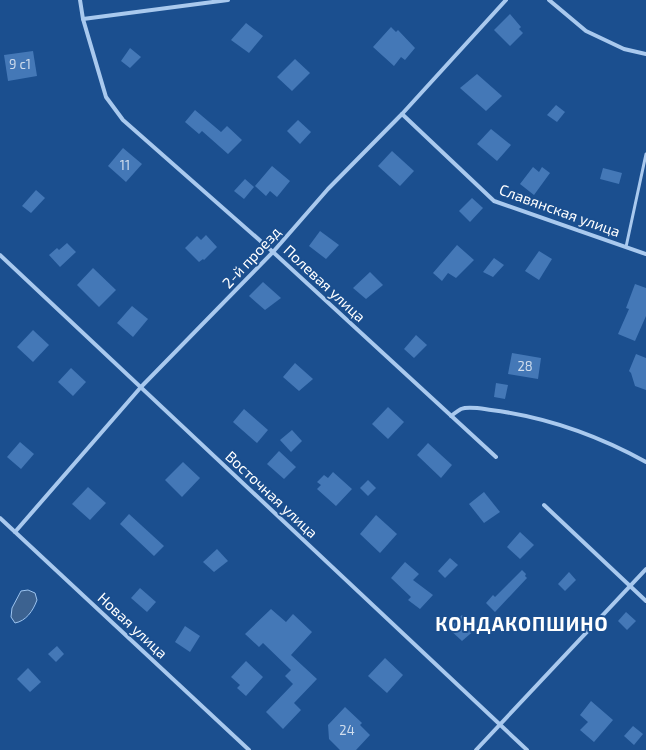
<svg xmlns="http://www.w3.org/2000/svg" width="646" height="750" viewBox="0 0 646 750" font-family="'Exo 2',sans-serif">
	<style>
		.water { fill: #3c6290; stroke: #9cc4f0 }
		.building { fill: #4478b7 }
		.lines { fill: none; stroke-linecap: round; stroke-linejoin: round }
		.service { stroke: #a9c9ee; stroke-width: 3 }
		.minor { stroke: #a9c9ee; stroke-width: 4 }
		.labels { text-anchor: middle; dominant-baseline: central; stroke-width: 4; stroke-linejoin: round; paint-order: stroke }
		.number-label { font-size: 13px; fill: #d0dded }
		.street-label { font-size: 15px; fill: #fff; stroke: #1b4f8f }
		.district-label { font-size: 19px; font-weight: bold; letter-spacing: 1px; fill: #fff; stroke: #1b4f8f }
	</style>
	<rect width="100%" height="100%" fill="#1b4f8f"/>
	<!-- water -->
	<path class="water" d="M28,590L35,593L37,600C33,611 26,621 15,623L11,617L12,608L21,591Z"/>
	<!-- building -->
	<g class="building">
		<polygon points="510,14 521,27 519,29 523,33 510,46 494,30"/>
		<polygon points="246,23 263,36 249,53 231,40"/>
		<polygon points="391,27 396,32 398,30 415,48 405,60 401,57 394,66 373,47"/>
		<polygon points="130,48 141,57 130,68 121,61"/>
		<polygon points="33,51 37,76 8,81 4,55"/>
		<polygon points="295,59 310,73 292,91 277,77"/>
		<polygon points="477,74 502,96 486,111 460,88"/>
		<polygon points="556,105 565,112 557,122 547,115"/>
		<polygon points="195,110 221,132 227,126 242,140 228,154 202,131 199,134 185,122"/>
		<polygon points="298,120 311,132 300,144 287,131"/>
		<polygon points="491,129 511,145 497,161 477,144"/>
		<polygon points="123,148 142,164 126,182 108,166"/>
		<polygon points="392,151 414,171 400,186 378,166"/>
		<polygon points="272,166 290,181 277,197 270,191 266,196 255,186"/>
		<polygon points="533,167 539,172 542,167 550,173 534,195 520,184"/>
		<polygon points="603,168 622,173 619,184 600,179"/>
		<polygon points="245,179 254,187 244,199 234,191"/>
		<polygon points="36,190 45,198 31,213 22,206"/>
		<polygon points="472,198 483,208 470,222 459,211"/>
		<polygon points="320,231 339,245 326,259 309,246"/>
		<polygon points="206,235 217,247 204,260 203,259 199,262 185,248 197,236 201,240"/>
		<polygon points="67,243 76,252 60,267 49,255 57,248 59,250"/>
		<polygon points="457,245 474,260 456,278 448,273 442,281 433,273"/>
		<polygon points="539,251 552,259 539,280 525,271"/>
		<polygon points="494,258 504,265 493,277 483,272"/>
		<polygon points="93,268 116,290 99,307 77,285"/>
		<polygon points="370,272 383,285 366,299 353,288"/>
		<polygon points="263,282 281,298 265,310 249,296"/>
		<polygon points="635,284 646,288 646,316 635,341 618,334 629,309 626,308"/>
		<polygon points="132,306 148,319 133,337 117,323"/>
		<polygon points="33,330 49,345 33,362 17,347"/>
		<polygon points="416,335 427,345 414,358 404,349"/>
		<polygon points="512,353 541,358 538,379 508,374"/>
		<polygon points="636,354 646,358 646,390 635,386 631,373 629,371"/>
		<polygon points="295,363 313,379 299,391 283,377"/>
		<polygon points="71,368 86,382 73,396 58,382"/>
		<polygon points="496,383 508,385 505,399 494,397"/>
		<polygon points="388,407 404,422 388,439 372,424"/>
		<polygon points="244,409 268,430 257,443 233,422"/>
		<polygon points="292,430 302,441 291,452 280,440"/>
		<polygon points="20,442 34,454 21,469 7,457"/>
		<polygon points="428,443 452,465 441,478 417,455"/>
		<polygon points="279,451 296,467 284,479 267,464"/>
		<polygon points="183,462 200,478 182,497 165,480"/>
		<polygon points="333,472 352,489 336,506 317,489 321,485 317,482 324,475 328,478"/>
		<polygon points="368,480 376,488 368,496 360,488"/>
		<polygon points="88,487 106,503 90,520 72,504"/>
		<polygon points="484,492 500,512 484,523 469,504"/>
		<polygon points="129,514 164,546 154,556 120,524"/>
		<polygon points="376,515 397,534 380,553 360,534"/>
		<polygon points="520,532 534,545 520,559 507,547"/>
		<polygon points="217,549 228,561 214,572 203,562"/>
		<polygon points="450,558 458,565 445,578 438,571"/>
		<polygon points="405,562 419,574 413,580 433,595 420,609 408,600 411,597 391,578"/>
		<polygon points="522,570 526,574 525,576 527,578 495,612 486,603 493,595 495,597"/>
		<polygon points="569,572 576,580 565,591 558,584"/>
		<polygon points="140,588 156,602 147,612 131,598"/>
		<polygon points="271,609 286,622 293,614 312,632 291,655 317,679 294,703 301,710 283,729 266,712 293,684 285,676 291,670 263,643 259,647 245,634"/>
		<polygon points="626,612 636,621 627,630 618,621"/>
		<polygon points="462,615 477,628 462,641 449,629"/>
		<polygon points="185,626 200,636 190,652 175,642"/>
		<polygon points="57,646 64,654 56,662 48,654"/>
		<polygon points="385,658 403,675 387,693 368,676"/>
		<polygon points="246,661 263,677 246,696 237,688 240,685 231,677"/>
		<polygon points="28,668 41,682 30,692 17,679"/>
		<polygon points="591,701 613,720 594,742 580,730 588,722 580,715"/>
		<polygon points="345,707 362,723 360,725 370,735 356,750 340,750 329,739 328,725"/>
		<polygon points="633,726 643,734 634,745 624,736"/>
	</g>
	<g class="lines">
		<!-- service -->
		<polyline class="service" points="626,247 646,154"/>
		<!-- minor -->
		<g class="minor">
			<polyline points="80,0 83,19 106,97 123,120 273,252 496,457"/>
			<polyline points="549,0 586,31 624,49 646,54"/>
			<polyline points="83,19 228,0"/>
			<polyline points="402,114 494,201 646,254"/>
			<polyline points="0,255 527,750"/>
			<path d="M451,416C454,414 457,411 461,409C469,406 483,409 491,410C546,417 597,435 646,462"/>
			<polyline points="544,505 646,601"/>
			<polyline points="0,518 249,750"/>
			<polyline points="15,532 141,387 273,252 328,189 402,114 506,0"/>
			<polyline points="476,750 646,569"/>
		</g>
	</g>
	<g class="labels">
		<!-- number labels -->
		<g class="number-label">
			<text x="20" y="64">9 с1</text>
			<text x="125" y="165">11</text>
			<text x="525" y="366">28</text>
			<text x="347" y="730">24</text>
		</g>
		<!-- street labels -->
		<g class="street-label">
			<text transform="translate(560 210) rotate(20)">Славянская улица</text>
			<text transform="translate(251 257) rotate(-47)">2-й проезд</text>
			<text transform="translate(325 283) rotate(43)">Полевая улица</text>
			<text transform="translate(272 494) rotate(43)">Восточная улица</text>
			<text transform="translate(133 625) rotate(43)">Новая улица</text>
		</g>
		<!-- district labels -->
		<g class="district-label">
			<text x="522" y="623">КОНДАКОПШИНО</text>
		</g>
	</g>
</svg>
